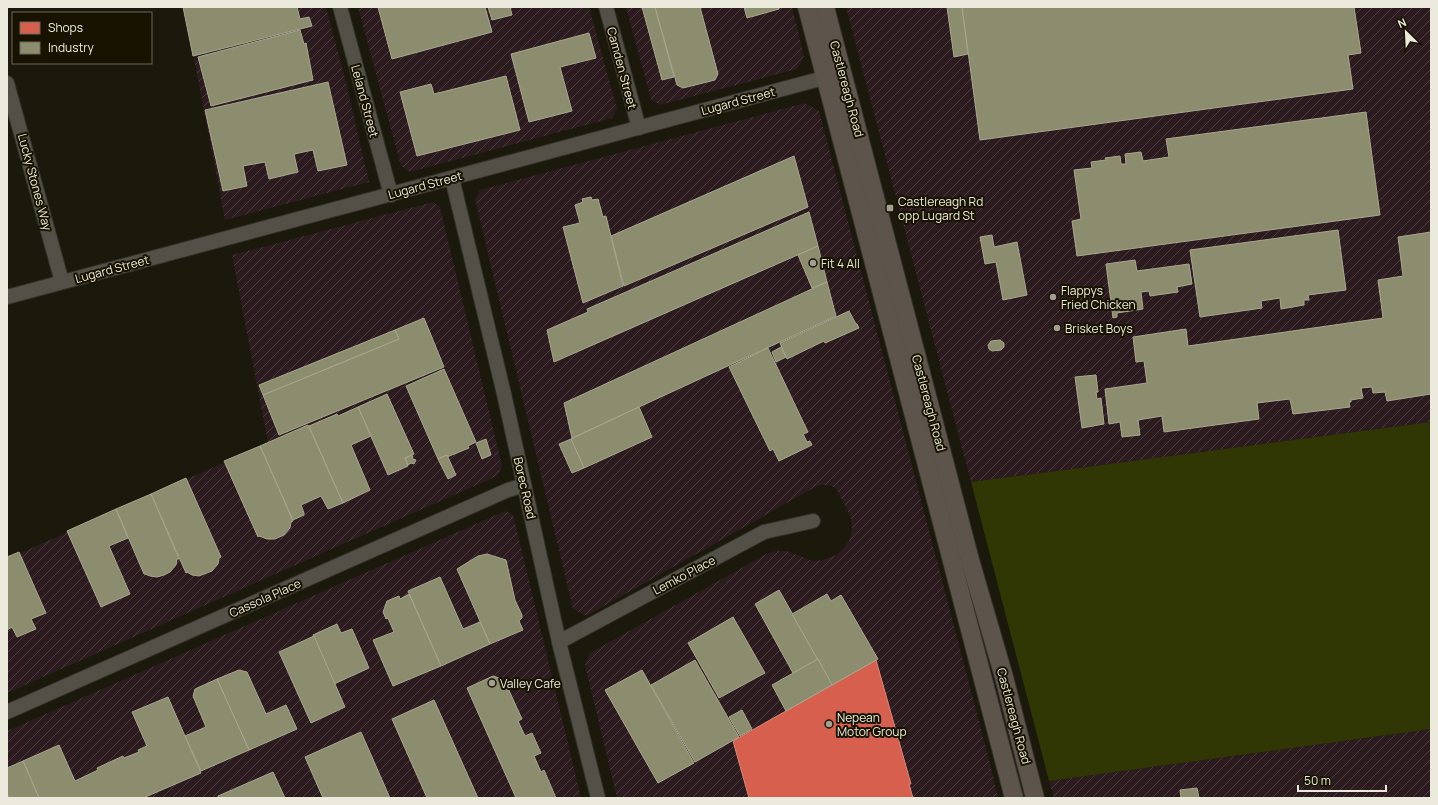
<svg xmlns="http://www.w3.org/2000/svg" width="1438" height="805" viewBox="0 0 1438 805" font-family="Manrope,sans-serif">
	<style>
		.industrial { fill: url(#industrial-furrows) }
		.green { fill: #303704 }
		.shops { fill: #d6604d; stroke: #dd8978 }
		.industry { fill: #8c8c6e; stroke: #a9a88f }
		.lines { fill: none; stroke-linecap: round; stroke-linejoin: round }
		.minor-casing { stroke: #333129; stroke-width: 16 }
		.major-casing { stroke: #333129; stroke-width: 20 }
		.minor { stroke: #535047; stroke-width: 14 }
		.major { stroke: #5d544c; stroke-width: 18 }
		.poi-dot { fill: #a3a093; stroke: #171300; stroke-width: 1.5 }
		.labels { text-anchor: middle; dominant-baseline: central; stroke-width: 4; stroke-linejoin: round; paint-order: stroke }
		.street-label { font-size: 12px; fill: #eceadc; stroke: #171300 }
		.poi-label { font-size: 12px; fill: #eceadc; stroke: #171300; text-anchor: start }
	</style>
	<defs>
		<pattern id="industrial-furrows" width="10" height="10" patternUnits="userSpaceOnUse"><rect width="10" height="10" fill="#2c1c20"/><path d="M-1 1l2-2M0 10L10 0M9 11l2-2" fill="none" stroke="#4b3d40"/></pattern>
	</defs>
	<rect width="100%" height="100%" fill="#1b180c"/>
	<!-- industrial -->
	<g class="industrial">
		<polygon points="184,7 326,7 345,78 369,182 225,220"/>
		<polygon points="358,7 589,7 617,109 612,118 410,172 401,166"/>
		<polygon points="626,7 792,7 804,56 797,69 660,105 651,100"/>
		<polygon points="846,7 1431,7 1431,422 971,482"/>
		<polygon points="805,103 819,111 993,775 998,798 617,798 585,665 590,653 766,554 776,551 787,551 812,561 822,560 836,555 843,549 849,541 852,530 851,517 837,490 830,485 819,485 586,616 573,609 475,199 480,190"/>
		<polygon points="433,202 440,207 502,466 497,476 7,693 7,559 268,443 232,255"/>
		<polygon points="505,511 513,514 581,798 7,798 7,731"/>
		<polygon points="1431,729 1431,798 1054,798 1049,781"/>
	</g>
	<!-- green -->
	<polygon class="green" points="1431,422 1431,729 1049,781 971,482"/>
	<!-- shops -->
	<polygon class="shops" points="876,660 911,784 909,784 913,798 749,798 733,741"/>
	<!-- industry -->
	<g class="industry">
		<polygon points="183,7 297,7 300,19 309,17 312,26 193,56"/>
		<polygon points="378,7 485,7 492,32 392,59"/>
		<polygon points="488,7 510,7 512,15 492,20"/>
		<polygon points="642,7 655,7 674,77 662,80"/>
		<polygon points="655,7 700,7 718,74 715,80 683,88 677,85"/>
		<polygon points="744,7 779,7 779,9 747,18"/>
		<polygon points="947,7 962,7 968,54 954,57"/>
		<polygon points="962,7 1354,7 1361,53 1348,55 1353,89 980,140"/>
		<polygon points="300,30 304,44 306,43 313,80 211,106 198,57"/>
		<polygon points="589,33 596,58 560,67 572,111 529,122 511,54"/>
		<polygon points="506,76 520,130 417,156 400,92 431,84 434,94"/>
		<polygon points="328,82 347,165 318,171 313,150 294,154 298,172 269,179 265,162 243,166 247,186 223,191 205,110"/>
		<polygon points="1366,112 1380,215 1077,256 1072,221 1081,219 1074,170 1092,168 1091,162 1106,160 1105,158 1120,156 1121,164 1126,164 1125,154 1141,152 1143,161 1169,157 1166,139"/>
		<polygon points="794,156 808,207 624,286 611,236"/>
		<polygon points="591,197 592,200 598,199 603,217 606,216 623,286 583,303 563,227 580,223 575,205 583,202 582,199"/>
		<polygon points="809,212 818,246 554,362 547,330 588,312 587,309"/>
		<polygon points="1338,230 1346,290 1308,295 1309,300 1304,300 1304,305 1281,309 1280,298 1261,301 1262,308 1200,317 1190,250"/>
		<polygon points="1431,232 1431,394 1387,401 1385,392 1373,393 1372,387 1361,388 1363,398 1351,400 1351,402 1349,402 1350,407 1293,414 1290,399 1257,403 1259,419 1164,432 1162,416 1138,420 1140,435 1122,437 1120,422 1109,424 1105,389 1147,383 1144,361 1136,362 1133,337 1186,329 1188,346 1383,318 1378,280 1403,276 1398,237"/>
		<polygon points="992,235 994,247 1017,242 1027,295 1003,300 996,262 985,264 980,237"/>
		<polygon points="818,246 827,282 812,288 798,255"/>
		<polygon points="1135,260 1137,271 1189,264 1192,284 1177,287 1178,292 1150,296 1149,291 1141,292 1143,309 1117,313 1117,317 1113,318 1106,264"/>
		<polygon points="827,282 836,316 572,438 564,403"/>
		<polygon points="849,311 856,324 857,324 859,328 825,343 824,341 787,359 780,343"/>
		<polygon points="424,318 444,367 279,435 263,395 399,339 395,330"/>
		<polygon points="395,330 399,339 263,395 259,385"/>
		<polygon points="1000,340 1004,343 1004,347 1001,350 992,351 989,349 988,345 991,341"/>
		<polygon points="781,347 786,357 776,362 772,352"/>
		<polygon points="768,348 808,432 803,434 807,442 810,441 812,445 779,461 773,449 770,451 729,367"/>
		<polygon points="444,369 476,442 468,446 469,448 447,457 447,455 438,459 406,386"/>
		<polygon points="1096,375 1098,392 1096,392 1097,399 1101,398 1104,424 1082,428 1075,377"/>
		<polygon points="387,394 414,454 405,458 408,466 388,475 358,407"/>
		<polygon points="358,407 371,436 351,445 370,490 343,503 309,426 337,414 338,416"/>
		<polygon points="639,407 652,437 584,468 571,439"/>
		<polygon points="308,425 343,503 328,509 321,496 301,505 304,513 304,515 293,520 260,446"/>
		<polygon points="486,439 491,455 482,459 476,443"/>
		<polygon points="571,439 584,468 572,473 559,444"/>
		<polygon points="260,446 293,521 291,522 290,528 284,535 275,539 267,539 259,536 258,537 224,461"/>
		<polygon points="412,455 413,459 416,460 414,464 411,463 408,465 405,458"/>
		<polygon points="447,455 456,475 448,479 438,459"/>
		<polygon points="186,478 221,557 219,558 218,564 212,571 199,576 192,575 187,572 186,573 151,494"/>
		<polygon points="151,494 179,559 177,559 176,565 170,572 164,575 157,577 150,576 145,574 144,574 116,509"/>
		<polygon points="116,509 128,538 109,546 130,594 101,607 67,531"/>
		<polygon points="19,552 46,613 31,619 36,629 17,637 12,627 7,630 7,557"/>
		<polygon points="487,554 506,560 515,600 522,615 522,618 519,621 523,630 490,644 457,569 478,556"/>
		<polygon points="440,577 463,629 480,622 490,644 441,666 408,591"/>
		<polygon points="779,590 818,659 793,673 755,604"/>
		<polygon points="409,594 441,666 393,686 373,640 394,632 388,618 386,619 383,612 387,601 399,596 400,599"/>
		<polygon points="827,594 831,601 841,595 878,659 832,685 792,614"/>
		<polygon points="733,617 765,673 719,698 688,643"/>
		<polygon points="337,624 341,633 352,629 369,668 334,684 313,635"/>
		<polygon points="314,636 345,707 311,723 279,652"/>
		<polygon points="818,659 832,685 786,711 772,685"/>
		<polygon points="695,660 739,737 695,762 651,685"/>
		<polygon points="239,670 247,672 266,714 286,705 297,729 249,750 217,679"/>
		<polygon points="642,670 694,763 658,783 605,690"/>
		<polygon points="493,676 499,678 504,688 507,686 522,719 518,721 525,736 532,733 541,753 534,756 541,772 544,770 556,798 516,798 467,688"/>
		<polygon points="217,679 249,750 201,771 185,736 206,727 193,696 195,689"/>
		<polygon points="168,697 201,773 143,798 39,798 23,761 59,745 75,781 98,770 97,768 123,756 124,758 139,752 138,750 147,746 132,712"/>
		<polygon points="434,700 478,798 427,798 392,719"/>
		<polygon points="742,710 752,729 740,736 729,717"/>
		<polygon points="361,732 390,798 323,798 305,757"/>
		<polygon points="23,761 39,798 9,798 7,793 7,768"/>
		<polygon points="273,772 285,798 218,798 218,796"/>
		<polygon points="1197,788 1199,798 1181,798 1180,790"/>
	</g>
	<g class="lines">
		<defs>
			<g id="minor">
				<polyline points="340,7 391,195"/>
				<polyline points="606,7 639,128"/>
				<polyline points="7,83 62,282"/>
				<polyline points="452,178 504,394 559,642 598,798"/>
				<polyline points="7,297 835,75"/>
				<polyline points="559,642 764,532 813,521"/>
				<polyline points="7,712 508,490 524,485"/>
			</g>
			<g id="major">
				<polyline points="807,7 1014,798"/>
				<polyline points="825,7 970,560 1004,677 1035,798"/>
			</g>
		</defs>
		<!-- minor casing -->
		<use href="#minor" class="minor-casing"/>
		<!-- major casing -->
		<use href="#major" class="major-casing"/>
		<!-- minor -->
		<use href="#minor" class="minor"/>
		<!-- major -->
		<use href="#major" class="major"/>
	</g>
	<!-- markers -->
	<g class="poi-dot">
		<rect x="886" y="204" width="8" height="8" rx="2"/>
		<circle cx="813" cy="263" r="4"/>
		<circle cx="1053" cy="297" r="4"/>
		<circle cx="1057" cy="328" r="4"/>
		<circle cx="492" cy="683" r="4"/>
		<circle cx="829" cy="724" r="4"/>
	</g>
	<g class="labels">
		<!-- street labels -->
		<g class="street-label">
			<text transform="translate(622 68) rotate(75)">Camden Street</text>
			<text transform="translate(847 89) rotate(75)">Castlereagh Road</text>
			<text transform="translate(365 101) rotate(75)">Leland Street</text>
			<text transform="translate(738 101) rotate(-15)">Lugard Street</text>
			<text transform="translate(35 182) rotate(75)">Lucky Stones Way</text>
			<text transform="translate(425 185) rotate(-15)">Lugard Street</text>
			<text transform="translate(112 269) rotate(-15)">Lugard Street</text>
			<text transform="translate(929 403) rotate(75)">Castlereagh Road</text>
			<text transform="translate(525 488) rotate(77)">Borec Road</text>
			<text transform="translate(684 575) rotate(-28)">Lemko Place</text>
			<text transform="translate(265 598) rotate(-24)">Cassola Place</text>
			<text transform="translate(1014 716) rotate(75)">Castlereagh Road</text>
		</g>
		<!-- poi labels -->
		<g class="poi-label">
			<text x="898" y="201">Castlereagh Rd<tspan x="898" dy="14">opp Lugard St</tspan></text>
			<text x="821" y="263">Fit 4 All</text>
			<text x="1061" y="290">Flappys<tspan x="1061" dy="14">Fried Chicken</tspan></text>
			<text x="1065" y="328">Brisket Boys</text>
			<text x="500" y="683">Valley Cafe</text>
			<text x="837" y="717">Nepean<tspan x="837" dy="14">Motor Group</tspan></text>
		</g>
	</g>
	<!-- border -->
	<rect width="1438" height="805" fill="none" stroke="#eceadc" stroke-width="16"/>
	<!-- legend -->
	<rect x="12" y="12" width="140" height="52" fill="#171300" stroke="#6c6958"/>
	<rect x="20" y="22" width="20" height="12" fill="#d6604d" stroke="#6c6958"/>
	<text x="48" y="32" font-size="12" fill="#eceadc">Shops</text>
	<rect x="20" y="42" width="20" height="12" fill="#8c8c6e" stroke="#6c6958"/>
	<text x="48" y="52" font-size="12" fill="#eceadc">Industry</text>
	<!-- north arrow -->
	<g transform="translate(1406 32) rotate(336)" stroke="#171300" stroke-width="3" paint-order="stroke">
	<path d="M0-3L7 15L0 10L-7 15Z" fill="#eceadc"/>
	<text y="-6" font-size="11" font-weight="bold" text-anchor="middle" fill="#eceadc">N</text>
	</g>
	<!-- scale -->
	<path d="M1298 785v6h88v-6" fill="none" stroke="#eceadc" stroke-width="2"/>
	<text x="1304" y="785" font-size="12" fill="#eceadc" stroke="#171300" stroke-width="3" paint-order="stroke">50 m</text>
</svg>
